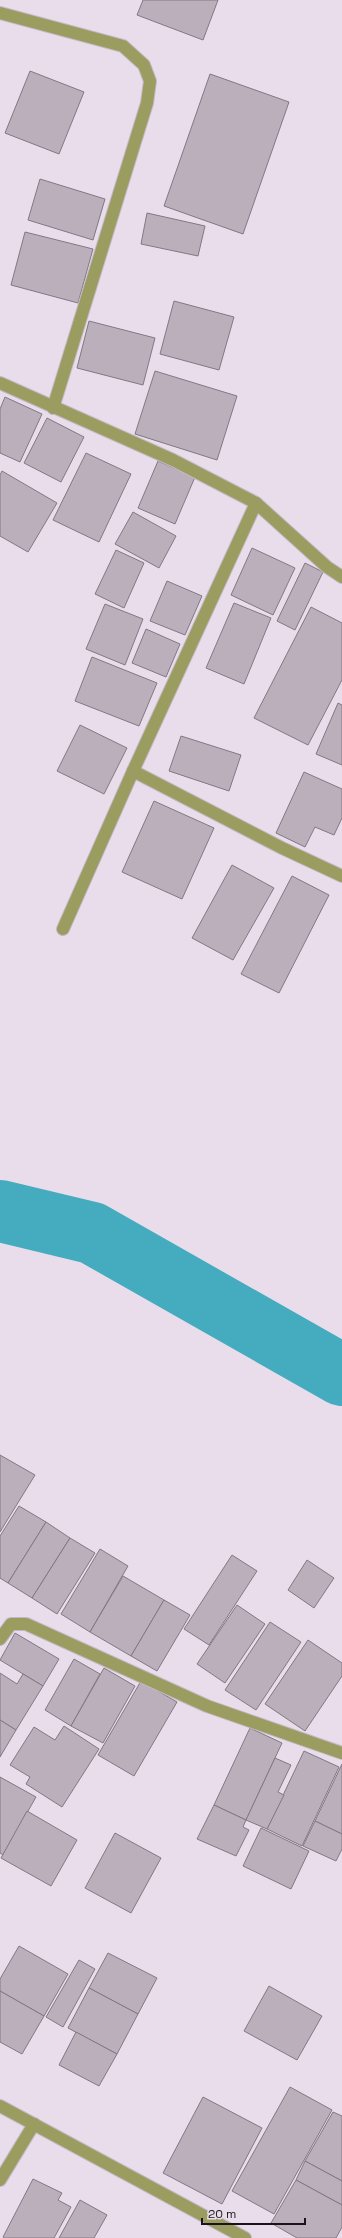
<svg xmlns="http://www.w3.org/2000/svg" width="342" height="2238" viewBox="0 0 342 2238" font-family="'Space Grotesk',sans-serif">
	<style>
		.lines { fill: none; stroke-linecap: round; stroke-linejoin: round }
		.river { stroke: #45abbe; stroke-width: 62 }
		.building { fill: #bbafbc; stroke: #827884 }
		.minor-casing { stroke: #c3b9c5; stroke-width: 14 }
		.minor { stroke: #9a9c60; stroke-width: 12 }
	</style>
	<rect width="100%" height="100%" fill="#e9ddeb"/>
	<g class="lines">
		<!-- river -->
		<polyline class="river" points="0,1211 92,1233 342,1375"/>
	</g>
	<!-- building -->
	<g class="building">
		<polygon points="143,0 218,0 203,40 137,15"/>
		<polygon points="30,71 84,92 59,154 5,133"/>
		<polygon points="210,74 289,102 243,234 164,206"/>
		<polygon points="40,179 105,199 93,240 28,220"/>
		<polygon points="147,213 205,226 198,256 141,244"/>
		<polygon points="25,232 93,249 78,303 11,285"/>
		<polygon points="174,301 234,317 219,370 160,354"/>
		<polygon points="89,321 155,338 143,385 77,368"/>
		<polygon points="155,371 237,396 217,460 135,434"/>
		<polygon points="5,397 42,414 20,462 0,453 0,409"/>
		<polygon points="47,418 84,437 61,482 24,463"/>
		<polygon points="86,453 131,474 99,542 53,520"/>
		<polygon points="158,461 195,477 175,524 138,508"/>
		<polygon points="2,471 57,503 28,552 0,536 0,475"/>
		<polygon points="133,512 176,536 159,568 115,544"/>
		<polygon points="252,548 295,568 273,615 231,595"/>
		<polygon points="116,550 144,563 124,608 95,594"/>
		<polygon points="305,563 323,572 295,630 277,621"/>
		<polygon points="167,581 202,596 185,635 150,621"/>
		<polygon points="234,603 271,618 244,684 206,668"/>
		<polygon points="105,604 143,619 125,665 86,649"/>
		<polygon points="311,607 342,623 342,680 308,745 254,718"/>
		<polygon points="146,629 180,644 166,677 132,663"/>
		<polygon points="92,657 157,683 139,726 75,701"/>
		<polygon points="338,703 342,705 342,765 316,754"/>
		<polygon points="80,725 127,748 104,794 57,771"/>
		<polygon points="181,736 241,755 229,791 169,771"/>
		<polygon points="304,772 342,789 342,818 334,835 315,827 305,847 276,833"/>
		<polygon points="154,801 214,828 182,899 122,872"/>
		<polygon points="232,865 274,888 233,960 192,938"/>
		<polygon points="292,876 329,895 279,993 241,974"/>
		<polygon points="0,1455 35,1475 0,1532"/>
		<polygon points="19,1506 46,1522 8,1583 0,1578 0,1536"/>
		<polygon points="46,1522 70,1538 32,1598 8,1583"/>
		<polygon points="70,1538 95,1553 57,1614 32,1598"/>
		<polygon points="100,1549 128,1566 90,1632 61,1614"/>
		<polygon points="232,1555 257,1571 209,1645 184,1629"/>
		<polygon points="307,1560 334,1578 314,1608 288,1590"/>
		<polygon points="123,1576 164,1600 131,1656 90,1632"/>
		<polygon points="164,1600 190,1615 157,1671 131,1656"/>
		<polygon points="237,1605 265,1624 225,1683 197,1664"/>
		<polygon points="270,1622 301,1642 256,1710 225,1690"/>
		<polygon points="15,1633 59,1659 43,1686 0,1660"/>
		<polygon points="308,1640 342,1663 342,1676 305,1731 265,1704"/>
		<polygon points="74,1659 100,1674 71,1726 45,1710"/>
		<polygon points="104,1668 135,1686 103,1743 71,1726"/>
		<polygon points="0,1673 17,1684 23,1674 43,1686 16,1730 0,1720"/>
		<polygon points="141,1681 177,1702 134,1776 98,1755"/>
		<polygon points="0,1720 16,1730 0,1757"/>
		<polygon points="64,1726 99,1749 62,1807 26,1784 30,1777 10,1765 34,1727 55,1740"/>
		<polygon points="250,1728 282,1743 246,1820 214,1805"/>
		<polygon points="304,1751 339,1767 302,1846 267,1829"/>
		<polygon points="275,1758 291,1765 278,1792 284,1795 267,1829 246,1820"/>
		<polygon points="342,1764 342,1834 315,1821"/>
		<polygon points="0,1777 36,1797 3,1855 0,1853"/>
		<polygon points="214,1805 246,1820 243,1827 249,1830 236,1856 197,1839"/>
		<polygon points="27,1811 77,1840 51,1886 1,1858"/>
		<polygon points="315,1821 342,1834 342,1849 336,1861 303,1846"/>
		<polygon points="261,1828 309,1851 291,1889 243,1866"/>
		<polygon points="115,1833 161,1858 131,1913 85,1888"/>
		<polygon points="19,1946 68,1974 44,2016 0,1991 0,1979"/>
		<polygon points="108,1953 157,1978 138,2014 89,1988"/>
		<polygon points="79,1960 95,1969 63,2027 46,2017"/>
		<polygon points="269,1986 322,2016 297,2060 244,2031"/>
		<polygon points="89,1988 138,2014 117,2054 68,2028"/>
		<polygon points="0,1991 44,2016 22,2054 0,2042"/>
		<polygon points="76,2032 117,2054 99,2086 59,2065"/>
		<polygon points="290,2087 332,2110 274,2214 232,2191"/>
		<polygon points="203,2097 262,2128 222,2204 163,2173"/>
		<polygon points="333,2112 342,2116 342,2181 305,2161"/>
		<polygon points="305,2161 342,2181 342,2205 296,2180"/>
		<polygon points="33,2179 62,2193 58,2200 71,2207 54,2238 5,2238 3,2237"/>
		<polygon points="296,2180 342,2205 342,2227 336,2238 297,2238 271,2223"/>
		<polygon points="80,2200 107,2215 94,2238 59,2238"/>
	</g>
	<g class="lines">
		<defs>
			<g id="minor">
				<polyline points="0,13 123,46 144,65 150,81 147,103 53,408"/>
				<polyline points="0,383 173,460 256,503 327,567 342,577"/>
				<polyline points="133,771 282,848 342,876"/>
				<polyline points="63,929 133,771 256,503"/>
				<polyline points="0,1639 11,1624 26,1624 207,1706 342,1753"/>
				<polyline points="0,2106 245,2238"/>
				<polyline points="0,2180 34,2124"/>
			</g>
		</defs>
		<!-- minor casing -->
		<use href="#minor" class="minor-casing"/>
		<!-- minor -->
		<use href="#minor" class="minor"/>
	</g>
	<!-- scale -->
	<path d="M202 2218v6h103v-6" fill="none" stroke="#181419" stroke-width="2"/>
	<text x="208" y="2218" font-size="12" fill="#181419" stroke="#e9ddeb" stroke-width="3" paint-order="stroke">20 m</text>
</svg>
